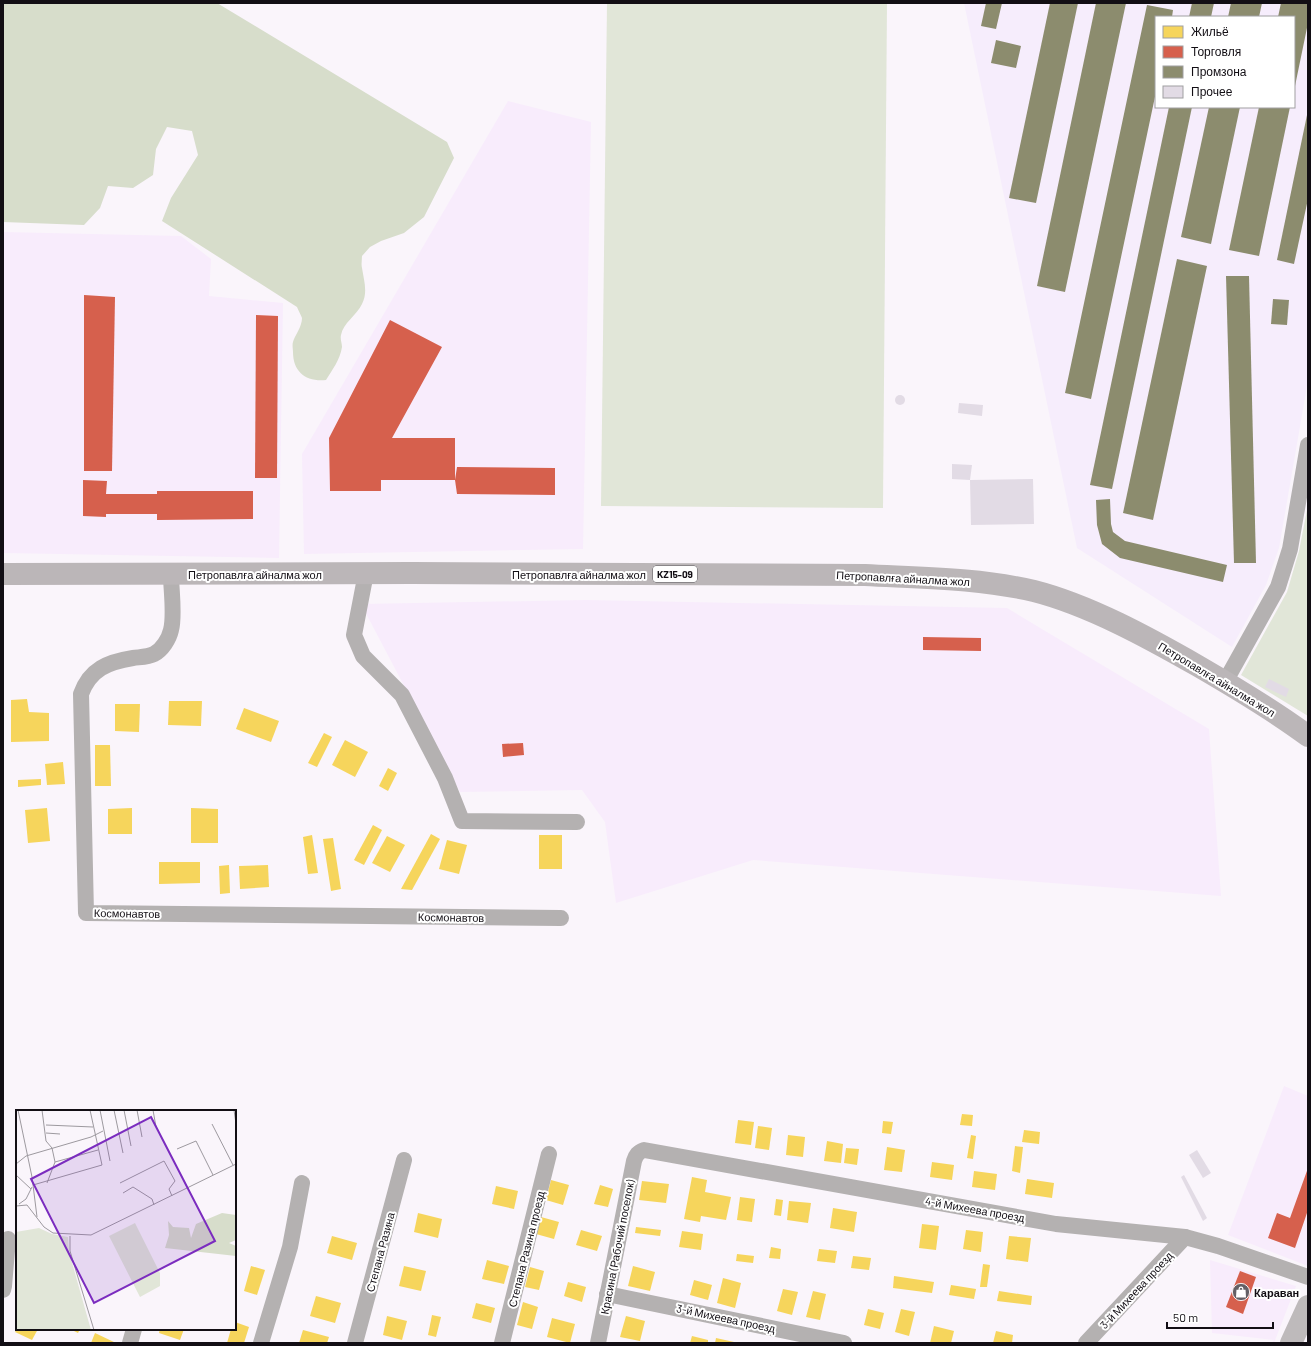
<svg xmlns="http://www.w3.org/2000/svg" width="1311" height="1346" viewBox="0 0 1311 1346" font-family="Barlow,sans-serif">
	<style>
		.built { fill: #f8ecfc }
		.industrial { fill: #f6edfc; fill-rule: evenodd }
		.green { fill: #e1e6d8 }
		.forest { fill: #d7ddcb }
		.homes { fill: #f6d55c }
		.shops { fill: #d6604d }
		.industry { fill: #8c8c6e }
		.building { fill: #e2dbe5 }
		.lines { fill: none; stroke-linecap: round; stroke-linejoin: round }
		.minor { stroke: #b4b1b1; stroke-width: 16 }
		.secondary { stroke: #bebabb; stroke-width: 22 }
		.trunk { stroke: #bbb6b8; stroke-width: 22 }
		.labels { text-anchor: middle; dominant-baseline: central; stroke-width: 4; stroke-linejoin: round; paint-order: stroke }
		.shield { fill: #fff; stroke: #59565a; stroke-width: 1 }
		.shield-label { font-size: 10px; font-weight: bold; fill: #120e14 }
		.street-label { font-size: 11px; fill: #120e14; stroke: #fff }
		.poi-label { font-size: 11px; font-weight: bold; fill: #120e14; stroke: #fff; text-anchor: start }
		.inset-road { fill: none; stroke: #9d999f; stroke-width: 1 }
		.view { fill: #7b2cbf; fill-opacity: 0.15; stroke: #7b2cbf; stroke-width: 2 }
		.inset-edge { fill: none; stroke: #120e14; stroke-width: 2 }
	</style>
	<rect width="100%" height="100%" fill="#faf5fb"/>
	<!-- built -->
	<g class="built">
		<polygon points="508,101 591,122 583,549 304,554 302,454"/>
		<polygon points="3,232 181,236 211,259 209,296 283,303 279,558 3,553"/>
		<polygon points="586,600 1007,608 1209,729 1221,896 753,860 616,903 605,822 582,790 460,792 361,604"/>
		<polygon points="1284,1086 1308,1096 1308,1266 1228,1235"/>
		<polygon points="1210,1260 1296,1286 1274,1343 1272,1343 1274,1340 1212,1333"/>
	</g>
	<!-- industrial -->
	<path class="industrial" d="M964,3H1308V380L1279,548L1266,585L1232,647L1077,548ZM1156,17H1294V107H1156Z"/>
	<!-- green -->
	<g class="green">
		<polygon points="607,3 887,3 883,508 601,506"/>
		<polygon points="1308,505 1308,716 1241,675 1287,592 1299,551"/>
	</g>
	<!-- forest -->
	<path class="forest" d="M3,3H217L447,142L454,158L424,217L404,233L381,241L370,247L362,256C362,260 361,264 362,268C364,281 368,292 362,304C357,315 343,323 341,335C340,339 342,343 342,347C340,360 332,370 326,380C306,382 293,372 293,352C293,349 292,345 293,342C295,335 302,327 302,318C301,315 298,310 297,307L162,221L171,198L198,155L192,131L167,127L156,149L153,175L133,188L108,186L100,208L84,225L3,222Z"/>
	<!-- homes -->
	<g class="homes">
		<polygon points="27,699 29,712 49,713 49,741 11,742 11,700"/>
		<polygon points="169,701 202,701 201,726 168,725"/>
		<polygon points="115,704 140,704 139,732 115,731"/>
		<polygon points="244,708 279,721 271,742 236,729"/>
		<polygon points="324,733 332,737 317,767 308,763"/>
		<polygon points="345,740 368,752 355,777 332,765"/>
		<polygon points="95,745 110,745 111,786 95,786"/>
		<polygon points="63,762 65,784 47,785 45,764"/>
		<polygon points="388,768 397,773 388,791 379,786"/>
		<polygon points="41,779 41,785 18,787 18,780"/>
		<polygon points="47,808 50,841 28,843 25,810"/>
		<polygon points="132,808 132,834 108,834 108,809"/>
		<polygon points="191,808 218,809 218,843 191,843"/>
		<polygon points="373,825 382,830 364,865 354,860"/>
		<polygon points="431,834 440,839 412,890 401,889"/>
		<polygon points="312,835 318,873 308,874 303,837"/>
		<rect x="539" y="835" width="23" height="34"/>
		<polygon points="387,836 405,845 390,872 372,863"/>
		<polygon points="333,838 341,889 331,891 323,839"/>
		<polygon points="447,840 467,845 459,874 439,869"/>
		<polygon points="159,862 200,862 200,883 159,884"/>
		<polygon points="229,865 230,893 220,894 219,866"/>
		<polygon points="268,865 269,887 240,889 239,866"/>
		<polygon points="962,1114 973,1115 972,1126 960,1125"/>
		<polygon points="738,1120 754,1122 751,1145 735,1143"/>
		<polygon points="883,1121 893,1122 891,1134 882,1133"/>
		<polygon points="758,1126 772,1128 769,1150 755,1148"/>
		<polygon points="1024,1130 1040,1132 1039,1144 1022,1142"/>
		<polygon points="788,1135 805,1137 803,1157 786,1155"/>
		<polygon points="971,1135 976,1136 973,1159 967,1158"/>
		<polygon points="827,1141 843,1144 841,1163 824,1161"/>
		<polygon points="1015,1146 1023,1147 1020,1173 1012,1171"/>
		<polygon points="887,1147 905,1150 902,1172 884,1170"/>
		<polygon points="846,1148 859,1149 857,1165 844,1163"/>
		<polygon points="932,1162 954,1165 952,1180 930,1177"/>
		<polygon points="974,1171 997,1174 995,1190 972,1187"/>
		<polygon points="692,1177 707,1180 705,1192 731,1197 726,1220 701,1216 700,1222 684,1219"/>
		<polygon points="1027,1179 1054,1183 1052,1198 1025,1194"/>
		<polygon points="551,1180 569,1185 563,1205 546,1200"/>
		<polygon points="642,1181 669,1184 666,1203 639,1200"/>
		<polygon points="600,1185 613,1189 608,1207 594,1204"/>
		<polygon points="496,1186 518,1191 514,1209 492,1204"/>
		<polygon points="740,1197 755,1199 752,1222 737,1220"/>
		<polygon points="776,1199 783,1200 781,1216 774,1215"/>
		<polygon points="789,1201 811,1203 808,1223 787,1220"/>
		<polygon points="833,1208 857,1212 854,1232 830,1228"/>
		<polygon points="418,1213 442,1219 438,1238 414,1232"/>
		<polygon points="541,1217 559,1222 554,1239 536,1234"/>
		<polygon points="922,1224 939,1226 936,1250 919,1248"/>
		<polygon points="636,1227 661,1230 660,1236 635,1233"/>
		<polygon points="581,1230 602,1236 597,1251 576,1245"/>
		<polygon points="966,1230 983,1232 981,1252 963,1249"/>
		<polygon points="682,1231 703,1234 701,1250 679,1247"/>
		<polygon points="332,1236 357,1243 352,1260 327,1253"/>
		<polygon points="1009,1236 1031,1238 1028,1262 1006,1259"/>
		<polygon points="771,1247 781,1249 780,1259 769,1258"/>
		<polygon points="819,1249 837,1251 835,1263 817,1261"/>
		<polygon points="737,1254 754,1256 753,1263 736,1261"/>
		<polygon points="853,1256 871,1258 869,1270 851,1268"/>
		<polygon points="487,1260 509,1266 504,1284 482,1279"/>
		<polygon points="983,1264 990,1265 987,1287 980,1287"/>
		<polygon points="251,1266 265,1270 257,1295 244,1291"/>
		<polygon points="404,1266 426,1271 421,1291 399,1286"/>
		<polygon points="633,1266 655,1272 650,1291 628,1286"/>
		<polygon points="530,1267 544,1271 539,1290 525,1287"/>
		<polygon points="894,1276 934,1282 932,1293 893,1288"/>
		<polygon points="723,1278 741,1283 735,1308 717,1303"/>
		<polygon points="694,1280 712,1285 708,1300 690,1295"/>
		<polygon points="568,1282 586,1287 582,1302 564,1296"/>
		<polygon points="951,1285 976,1289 974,1299 949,1295"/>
		<polygon points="783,1289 798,1292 792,1315 777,1311"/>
		<polygon points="813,1291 826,1294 820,1320 806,1317"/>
		<polygon points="999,1291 1032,1296 1031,1305 997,1301"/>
		<polygon points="316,1296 341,1303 335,1323 310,1316"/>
		<polygon points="523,1302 538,1307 532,1329 517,1325"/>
		<polygon points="476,1303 495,1308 491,1323 472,1318"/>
		<polygon points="868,1309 884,1313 880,1329 864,1325"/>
		<polygon points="901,1309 915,1312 909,1336 895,1332"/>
		<polygon points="432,1315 441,1317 436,1337 428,1335"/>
		<polygon points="387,1316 407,1321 402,1340 383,1335"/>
		<polygon points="626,1316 645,1321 640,1341 620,1337"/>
		<polygon points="552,1318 575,1324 570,1343 547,1337"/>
		<polygon points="235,1322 249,1327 244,1343 227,1343 231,1329 235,1329"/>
		<polygon points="934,1326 954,1331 951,1343 930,1343"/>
		<polygon points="17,1329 38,1329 32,1340 15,1332"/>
		<polygon points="70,1329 80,1329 78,1333"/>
		<polygon points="160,1329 184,1329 180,1340 159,1333"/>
		<polygon points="303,1330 329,1337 327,1343 299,1343"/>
		<polygon points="996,1331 1013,1335 1012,1343 993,1343"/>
		<polygon points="95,1333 116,1343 91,1343"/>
		<polygon points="692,1336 708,1340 708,1343 690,1343"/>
		<polygon points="716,1338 734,1342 734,1343 715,1343"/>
	</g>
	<!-- shops -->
	<g class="shops">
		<polygon points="84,295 115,297 112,471 84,471"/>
		<polygon points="256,315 278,316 277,478 255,478"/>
		<polygon points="390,320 442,347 392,438 455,438 455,480 381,480 381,491 330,491 329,438"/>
		<polygon points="457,467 555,468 555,495 457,494 455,480"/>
		<polygon points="83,480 107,481 106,494 157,494 157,491 253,491 253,519 157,520 157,514 106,514 106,517 83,516"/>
		<polygon points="923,637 981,638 981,651 923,650"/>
		<polygon points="523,743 524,755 503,757 502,744"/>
		<polygon points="1308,1168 1308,1210 1295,1248 1268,1238 1277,1213 1290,1218"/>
		<polygon points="1240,1271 1256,1277 1243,1314 1226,1307"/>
	</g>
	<!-- industry -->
	<g class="industry">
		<polygon points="986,3 1002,3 996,29 981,26"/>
		<polygon points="1050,3 1078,3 1036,203 1009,198"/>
		<polygon points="1096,3 1126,3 1065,292 1037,286"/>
		<polygon points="1192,3 1214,3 1211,17 1189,17"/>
		<polygon points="1231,3 1262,3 1259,17 1228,17"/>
		<polygon points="1281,3 1308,3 1308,23 1295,86 1294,17 1278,17"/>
		<polygon points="1147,5 1173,10 1172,17 1156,17 1156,92 1091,399 1065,393"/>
		<polygon points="996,40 1021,46 1016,68 991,63"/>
		<polygon points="1169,107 1192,107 1112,489 1090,485"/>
		<polygon points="1209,107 1240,107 1211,244 1181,237"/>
		<polygon points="1259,107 1290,107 1259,256 1229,250"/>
		<polygon points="1307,115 1308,199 1294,264 1277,260"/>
		<polygon points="1177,259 1207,266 1153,520 1123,513"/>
		<polygon points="1226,276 1249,276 1256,563 1234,563"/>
		<polygon points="1273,299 1289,300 1287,325 1271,324"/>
		<polygon points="1110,499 1111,524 1113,532 1125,541 1227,565 1223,582 1120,558 1102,544 1097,525 1096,500"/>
	</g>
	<!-- building -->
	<g class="building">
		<circle cx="900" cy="400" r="5"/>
		<polygon points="959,403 983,405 982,416 958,413"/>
		<polygon points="952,464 972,465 970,480 1033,479 1034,524 971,525 970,480 952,479"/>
		<polygon points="1269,679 1289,689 1286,697 1265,687"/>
		<polygon points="1197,1150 1211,1173 1203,1178 1189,1155"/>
		<polygon points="1184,1175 1207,1218 1203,1221 1181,1177"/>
	</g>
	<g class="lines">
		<!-- minor -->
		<g class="minor">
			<polyline points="366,573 354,635 363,656 402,695 445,778 462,821 577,822"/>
			<path d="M171,574C171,590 175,615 171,630C169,639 162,650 154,654C148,657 140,657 133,658C108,662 90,669 81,694L86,913L561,918"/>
			<polyline points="1225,682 1278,587 1290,549 1308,445"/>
			<polyline points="3,1290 4,1286 8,1239"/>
			<polyline points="607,1294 844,1343"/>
			<polyline points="130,1343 134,1329"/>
			<polyline points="261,1343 290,1247 302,1183"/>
			<polyline points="355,1343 404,1160"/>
			<polyline points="502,1343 549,1154"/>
			<path d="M598,1343L634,1161C636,1155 638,1152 644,1150L1056,1224L1185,1237L1218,1246L1308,1277"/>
			<polyline points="1086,1343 1185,1237"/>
		</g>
		<!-- secondary -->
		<polyline class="secondary" points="1291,1343 1308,1306"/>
		<!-- trunk -->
		<path class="trunk" d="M3,574L412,573L865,575C922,578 978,578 1034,591C1089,605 1149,638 1198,666C1236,688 1273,710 1308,736"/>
	</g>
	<!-- icons -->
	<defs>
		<symbol id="shop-disc" viewBox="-11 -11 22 22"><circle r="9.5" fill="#635f65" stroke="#fff"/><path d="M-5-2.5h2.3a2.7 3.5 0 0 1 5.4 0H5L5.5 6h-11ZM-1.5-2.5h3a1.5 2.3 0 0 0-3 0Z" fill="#fff"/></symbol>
	</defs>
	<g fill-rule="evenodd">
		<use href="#shop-disc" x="1231" y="1282" width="20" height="20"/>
	</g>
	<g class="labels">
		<!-- shield labels -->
		<rect class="shield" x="653" y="566" width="44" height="16" rx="3"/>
		<g class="shield-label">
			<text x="675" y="574">KZ15-09</text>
		</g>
		<!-- street labels -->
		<g class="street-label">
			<text x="255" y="574">Петропавлға айналма жол</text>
			<text x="579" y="574">Петропавлға айналма жол</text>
			<text transform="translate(903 578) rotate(3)">Петропавлға айналма жол</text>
			<text transform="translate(1217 679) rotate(31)">Петропавлға айналма жол</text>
			<text transform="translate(127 913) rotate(1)">Космонавтов</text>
			<text transform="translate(451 917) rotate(1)">Космонавтов</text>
			<text transform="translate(975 1209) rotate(10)">4-й Михеева проезд</text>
			<text transform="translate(617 1247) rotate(-79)">Красина (Рабочий поселок)</text>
			<text transform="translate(526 1249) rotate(-76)">Степана Разина проезд</text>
			<text transform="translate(380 1252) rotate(-75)">Степана Разина</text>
			<text transform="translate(1136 1290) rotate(-47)">3-й Михеева проезд</text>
			<text transform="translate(726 1318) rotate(12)">3-й Михеева проезд</text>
		</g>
		<!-- poi labels -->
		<g class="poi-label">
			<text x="1254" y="1292">Караван</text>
		</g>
	</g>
	<!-- overview -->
	<g transform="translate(16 1110)">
		<rect width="220" height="220" fill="#faf5fb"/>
		<path d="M119,113L144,163V176L124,187L93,126ZM23,118L36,124L52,127L53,142L75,220H0V122Z" fill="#e1e6d8"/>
		<path d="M206,103L220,105V130L213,133L220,136V146L149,138L153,125L152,111L157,117L173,118L175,128L180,114Z" fill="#d7ddcb"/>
		<path class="inset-road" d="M2,0L16,67L21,107M26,0L30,31L36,38L39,52M84,0L94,51M98,0L107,43M108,0L115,36M121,0L126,27M137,0L140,17M218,0L220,14M196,14L217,55M30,15L77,17M30,23L44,24M161,39L180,31L197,65M0,54L10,46L75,27L87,21M0,65L15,79M31,73L39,52L82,40M104,73L148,51L159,71L153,79L156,86M17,75L86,55L74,0M107,83L117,77L136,89L138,95M3,94L10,89L16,77M0,96L11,95L28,117L37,123L75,125L220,54M54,126V141L78,220"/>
		<path class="view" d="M135,7L199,131L78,193L15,69Z"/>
		<rect width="220" height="220" class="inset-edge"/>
	</g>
	<!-- border -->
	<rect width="1311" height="1346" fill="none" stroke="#120e14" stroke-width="8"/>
	<!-- legend -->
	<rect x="1155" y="16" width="140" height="92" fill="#ffffff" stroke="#a09fa1"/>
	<rect x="1163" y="26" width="20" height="12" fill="#f6d55c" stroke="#a09fa1"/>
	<text x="1191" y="36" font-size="12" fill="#120e14">Жильё</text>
	<rect x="1163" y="46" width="20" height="12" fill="#d6604d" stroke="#a09fa1"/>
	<text x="1191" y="56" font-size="12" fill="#120e14">Торговля</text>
	<rect x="1163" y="66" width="20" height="12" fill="#8c8c6e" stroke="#a09fa1"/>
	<text x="1191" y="76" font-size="12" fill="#120e14">Промзона</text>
	<rect x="1163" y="86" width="20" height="12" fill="#e2dbe5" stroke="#a09fa1"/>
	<text x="1191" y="96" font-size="12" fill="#120e14">Прочее</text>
	<!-- scale -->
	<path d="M1167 1322v6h106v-6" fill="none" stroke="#120e14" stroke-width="2"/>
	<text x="1173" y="1322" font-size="12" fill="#120e14" stroke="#ffffff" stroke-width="3" paint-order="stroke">50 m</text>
</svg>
